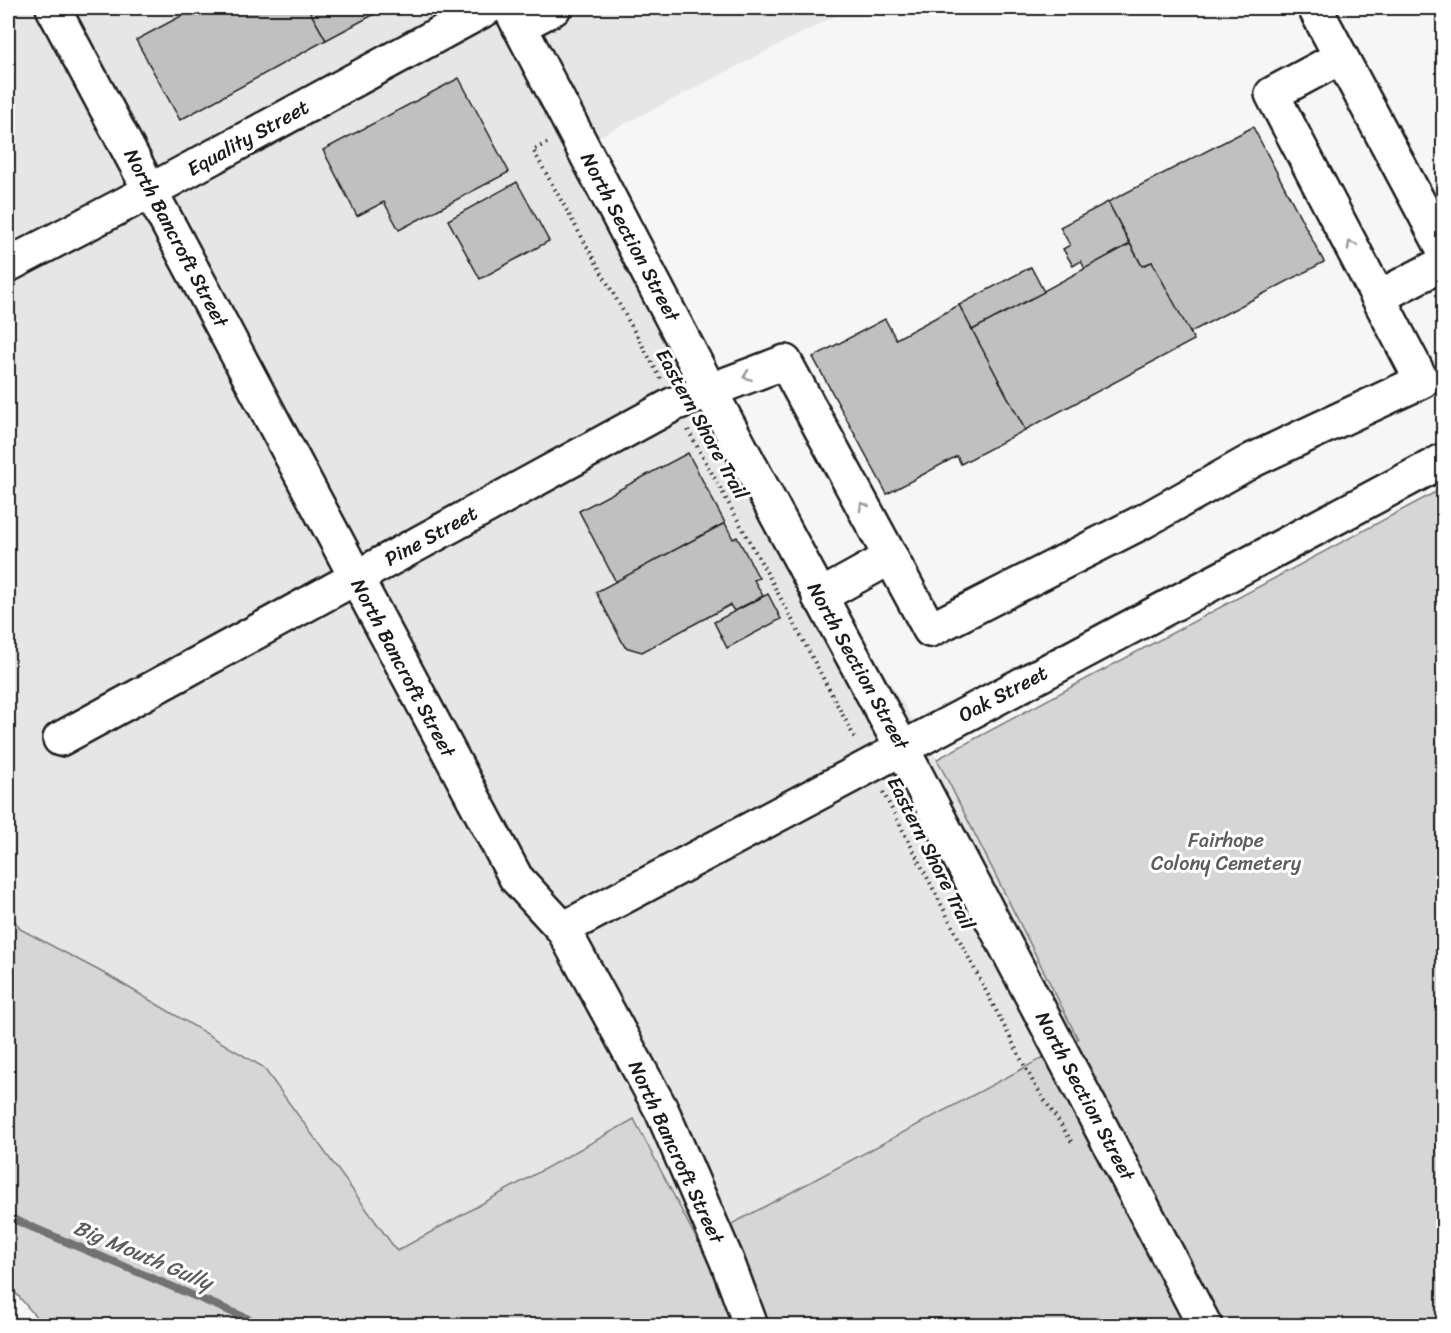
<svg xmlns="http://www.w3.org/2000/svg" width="1451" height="1333" viewBox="0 0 1451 1333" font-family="Sriracha,sans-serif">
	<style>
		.built { fill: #e6e6e6 }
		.green { fill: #d6d6d6; stroke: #797979; stroke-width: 1.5 }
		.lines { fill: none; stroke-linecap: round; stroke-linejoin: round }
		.stream { stroke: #727272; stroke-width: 8 }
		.building { fill: #c0c0c0; stroke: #1c1c1c; stroke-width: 1.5 }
		.minor-casing { stroke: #1c1c1c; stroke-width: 38 }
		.major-casing { stroke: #1c1c1c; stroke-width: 38 }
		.path { stroke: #1c1c1c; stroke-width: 4; stroke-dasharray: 1.5 4.5; stroke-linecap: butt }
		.minor { stroke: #fff; stroke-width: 33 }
		.major { stroke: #fff; stroke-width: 33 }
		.oneway { stroke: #999 }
		.labels { text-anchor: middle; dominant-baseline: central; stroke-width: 6; stroke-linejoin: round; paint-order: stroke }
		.street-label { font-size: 20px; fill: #1c1c1c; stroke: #fff }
		.park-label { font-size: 20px; fill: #5d5d5d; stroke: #fff }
		.water-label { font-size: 21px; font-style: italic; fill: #5d5d5d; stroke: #fff }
	</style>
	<rect width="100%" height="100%" fill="#f6f6f6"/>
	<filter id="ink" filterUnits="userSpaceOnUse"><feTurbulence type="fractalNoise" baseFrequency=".0167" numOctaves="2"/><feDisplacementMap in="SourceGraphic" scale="12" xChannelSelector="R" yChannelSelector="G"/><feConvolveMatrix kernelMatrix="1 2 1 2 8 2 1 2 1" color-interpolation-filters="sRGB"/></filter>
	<g filter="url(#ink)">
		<!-- built -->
		<polygon class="built" points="8,8 851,8 591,141 809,550 937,759 1079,1039 697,1242 634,1119 397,1251 263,1067 109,976 20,929 8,910"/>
		<!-- green -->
		<polygon class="green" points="1443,488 1443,1325 43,1325 8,1284 8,910 20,929 109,976 263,1067 397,1251 634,1119 698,1242 1078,1039 937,759"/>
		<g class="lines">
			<!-- stream -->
			<polyline class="stream" points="8,1217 265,1326"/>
		</g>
		<!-- building -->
		<g class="building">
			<polygon points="196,8 308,8 326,40 180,120 136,40"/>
			<polygon points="308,8 386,8 326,40"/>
			<polygon points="459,78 509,172 399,230 384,202 357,216 323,150"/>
			<polygon points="1253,127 1324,262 1189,333 1152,262 1142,266 1108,202"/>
			<polygon points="517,182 549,241 480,279 448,220"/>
			<polygon points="1108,202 1130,244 1085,269 1081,261 1073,266 1063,249 1070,245 1060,227"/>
			<polygon points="1130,244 1142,266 1152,262 1194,340 1025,430 972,330"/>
			<polygon points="1031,267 1044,292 972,330 959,305"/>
			<polygon points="959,305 1025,430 961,464 957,456 887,494 813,357 885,319 896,339"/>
			<polygon points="688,453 725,523 616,582 579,511"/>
			<polygon points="725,523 733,539 737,537 759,578 754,580 763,596 734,611 730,605 642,652 625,647 596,592"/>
			<polygon points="768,594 781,619 727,648 714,622"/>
		</g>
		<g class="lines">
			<defs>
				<g id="minor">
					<polyline points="53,8 516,878 563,929 662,1111 727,1261 751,1326"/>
					<polyline points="1315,8 1444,250"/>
					<polyline points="519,26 554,8"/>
					<polyline points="8,265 150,191 487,8"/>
					<polyline points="1379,297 1444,263"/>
					<polyline points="819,597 891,557"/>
					<polyline points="60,739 674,404 785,362 930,630 1144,521 1253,460 1422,381 1272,94 1341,57"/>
					<polyline points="563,929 1444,460"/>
				</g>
				<polyline id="major" points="510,8 709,389 902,748 1205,1326"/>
			</defs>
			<!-- minor casing -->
			<use href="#minor" class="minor-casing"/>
			<!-- major casing -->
			<use href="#major" class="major-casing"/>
			<!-- path -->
			<g class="path">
				<polyline points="547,143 533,150 661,379"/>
				<polyline points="688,430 772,582 856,740"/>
				<polyline points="883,792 1033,1082 1072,1142"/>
			</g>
			<!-- minor -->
			<use href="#minor" class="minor"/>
			<!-- major -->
			<use href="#major" class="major"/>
		</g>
		<!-- one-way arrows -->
		<defs><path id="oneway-chevron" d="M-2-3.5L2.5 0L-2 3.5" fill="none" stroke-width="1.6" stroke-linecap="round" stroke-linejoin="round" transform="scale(1.5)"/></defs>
		<g class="oneway">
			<use href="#oneway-chevron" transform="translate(1351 245) rotate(-118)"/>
			<use href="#oneway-chevron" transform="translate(747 376) rotate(160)"/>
			<use href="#oneway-chevron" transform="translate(863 506) rotate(-119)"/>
		</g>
	</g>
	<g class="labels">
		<!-- street labels -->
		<g class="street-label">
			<text transform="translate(248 138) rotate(-29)">Equality Street</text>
			<text transform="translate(630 237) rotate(62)">North Section Street</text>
			<text transform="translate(176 238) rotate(62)">North Bancroft Street</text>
			<text transform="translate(702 424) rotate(61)">Eastern Shore Trail</text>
			<text transform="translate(431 536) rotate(-29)">Pine Street</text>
			<text transform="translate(858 666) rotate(61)">North Section Street</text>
			<text transform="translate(403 668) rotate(62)">North Bancroft Street</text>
			<text transform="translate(1003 694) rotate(-28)">Oak Street</text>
			<text transform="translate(931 853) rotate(63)">Eastern Shore Trail</text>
			<text transform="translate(1085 1096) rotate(62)">North Section Street</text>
			<text transform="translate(676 1152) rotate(65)">North Bancroft Street</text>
		</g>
		<!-- park labels -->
		<g class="park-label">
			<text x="1226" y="840">Fairhope<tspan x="1226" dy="23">Colony Cemetery</tspan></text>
		</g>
		<!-- water labels -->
		<g class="water-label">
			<text transform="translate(143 1255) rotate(23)">Big Mouth Gully</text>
		</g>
	</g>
	<!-- margin -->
	<rect width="1451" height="1333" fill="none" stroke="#fff" stroke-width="30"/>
	<rect x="15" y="15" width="1421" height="1303" fill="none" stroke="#1c1c1c" stroke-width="2" filter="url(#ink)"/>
</svg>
